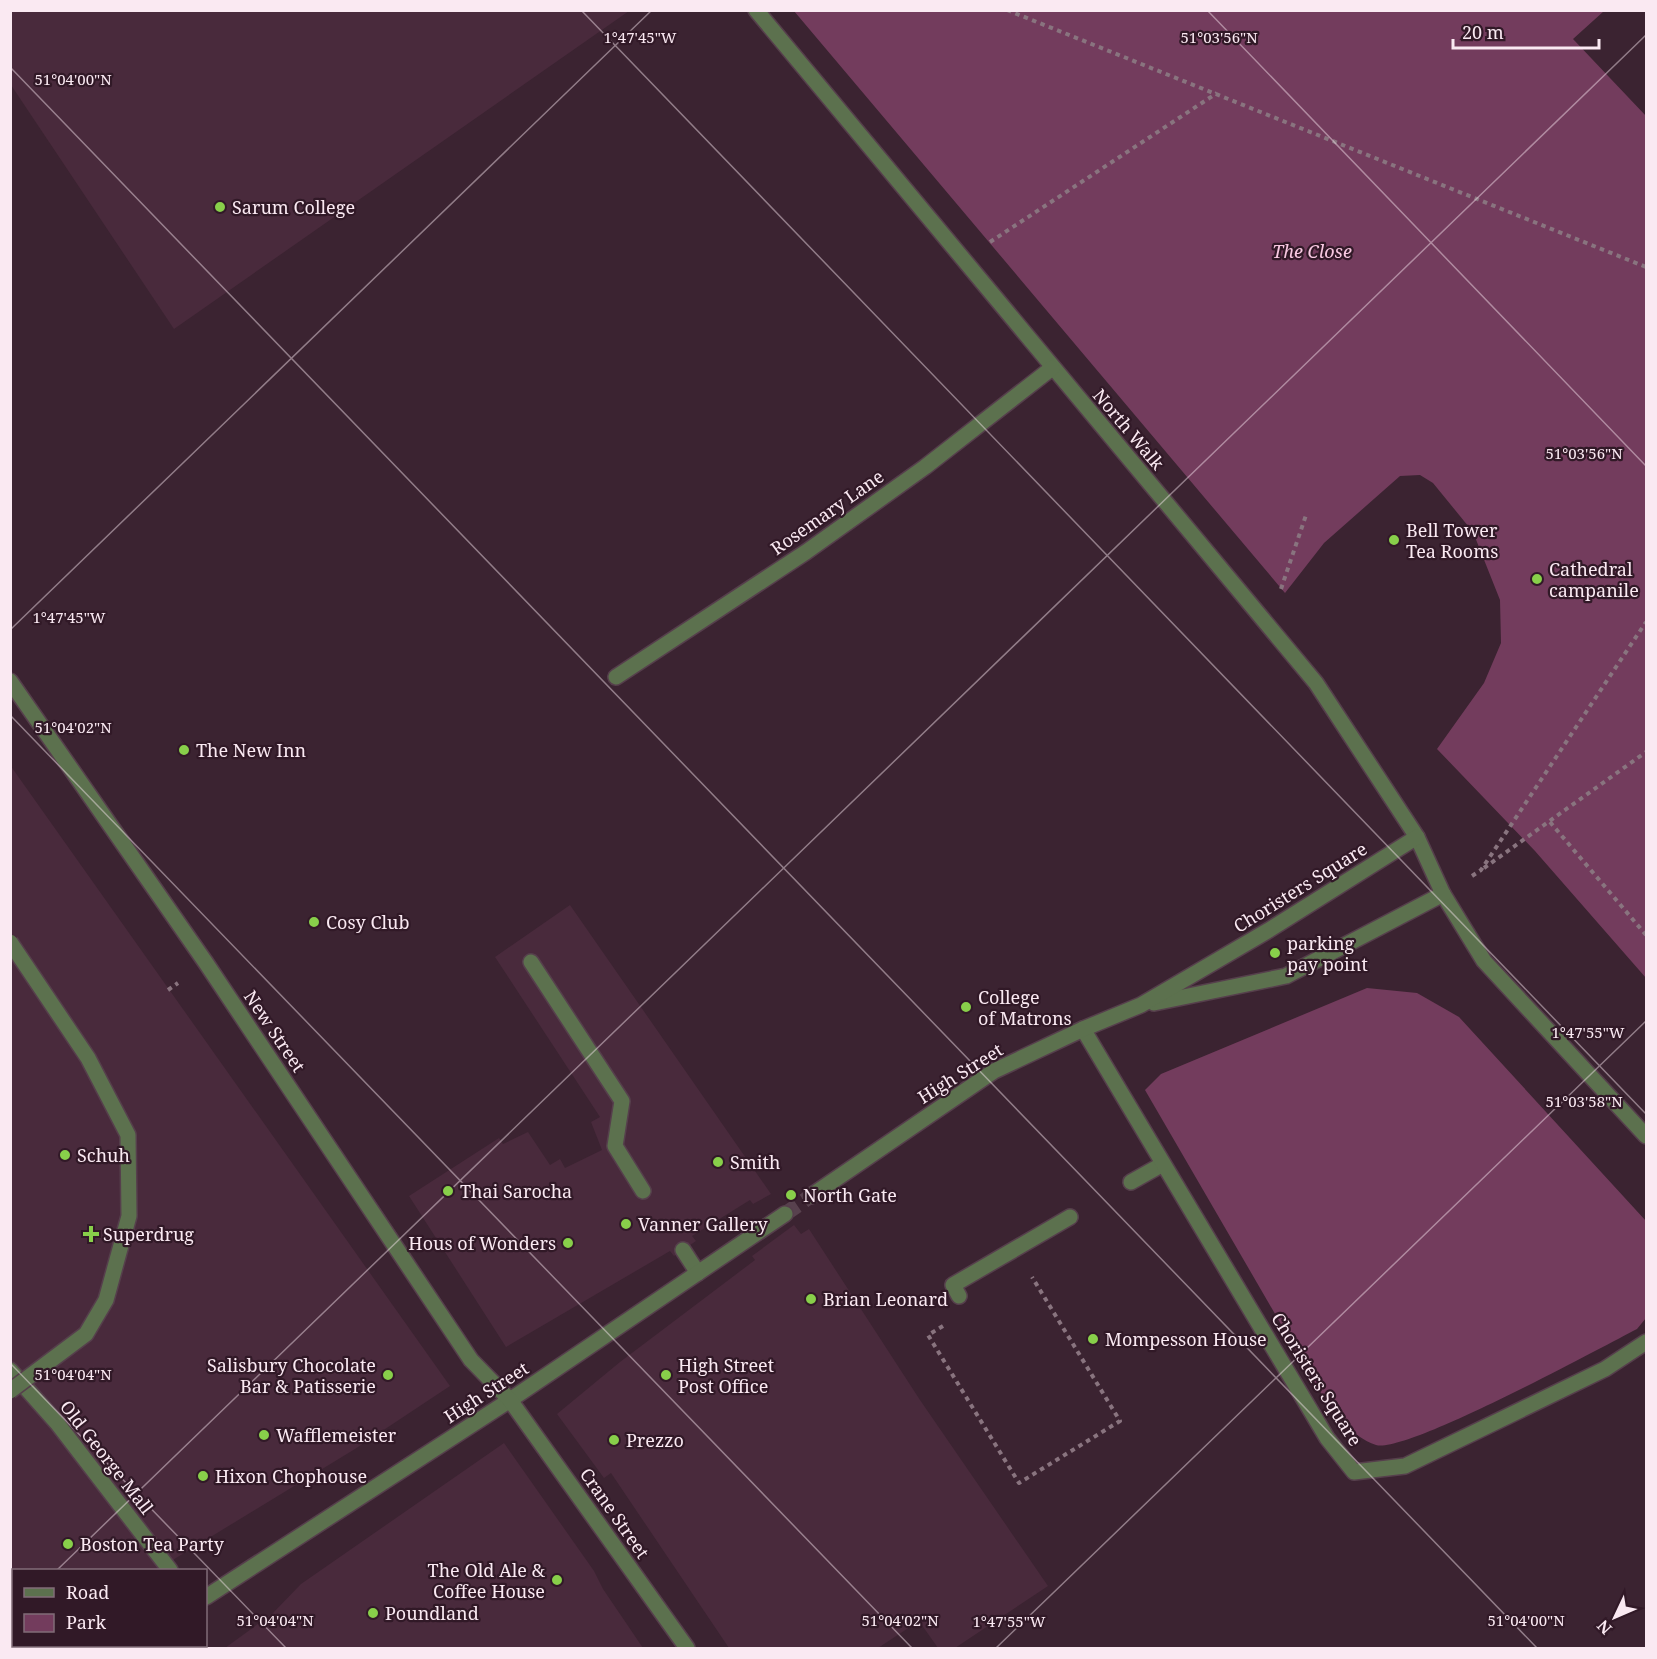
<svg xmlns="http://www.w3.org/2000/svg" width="1657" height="1659" viewBox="0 0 1657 1659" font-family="'Noto Serif',serif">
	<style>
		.built { fill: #492a3c }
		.green { fill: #733c5d }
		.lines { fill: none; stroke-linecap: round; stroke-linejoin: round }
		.minor-tunnel { stroke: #58414e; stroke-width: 15; stroke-dasharray: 15 8; stroke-linecap: butt }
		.service-casing { stroke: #563f4c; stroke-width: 18 }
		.pedestrian-casing { stroke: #563f4c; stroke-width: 18 }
		.minor-casing { stroke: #563f4c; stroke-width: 18 }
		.tertiary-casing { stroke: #563f4c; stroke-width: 18 }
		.path { stroke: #89747f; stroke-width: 4; stroke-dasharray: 4.5 4.5; stroke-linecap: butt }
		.service { stroke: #5c714e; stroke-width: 15 }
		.pedestrian { stroke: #5c714e; stroke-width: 15 }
		.minor { stroke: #5c714e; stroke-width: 15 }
		.tertiary { stroke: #5c714e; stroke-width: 15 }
		.service-bridge-casing { stroke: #563f4c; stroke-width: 18; stroke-linecap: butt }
		.service-bridge { stroke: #5c714e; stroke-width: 15 }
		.ticks { fill: none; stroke: #fae9f2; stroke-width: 1.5; stroke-opacity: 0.45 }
		.poi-dot { fill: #88cf4a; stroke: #311927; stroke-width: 2 }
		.labels { text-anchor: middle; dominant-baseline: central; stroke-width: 4.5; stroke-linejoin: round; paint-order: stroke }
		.poi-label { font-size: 18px; fill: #fae9f2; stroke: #311927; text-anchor: start }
		.park-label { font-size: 18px; font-style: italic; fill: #f8c8e1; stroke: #311927 }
		.street-label { font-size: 18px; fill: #fae9f2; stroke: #311927 }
		.ticks-label { font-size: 15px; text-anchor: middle; fill: #fae9f2; stroke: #311927; stroke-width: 4.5; stroke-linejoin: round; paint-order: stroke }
	</style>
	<rect width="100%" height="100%" fill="#3b2331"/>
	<!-- built -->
	<g class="built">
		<polygon points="10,11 11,10 629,11 174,329 11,85"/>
		<polygon points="10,765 450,1386 355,1449 176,1558 160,1570 14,1570 14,1646 61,1646 58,1648 11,1648"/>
		<polygon points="570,905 771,1194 753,1204 750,1200 692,1236 696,1241 674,1256 670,1251 506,1347 409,1196 499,1138 503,1144 528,1132 550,1165 560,1159 565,1168 602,1150 591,1122 600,1117 495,957"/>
		<polygon points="794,1225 801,1234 809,1229 920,1400 1048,1586 955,1648 938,1648 919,1621 878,1648 729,1648 611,1473 604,1478 557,1414 620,1362 755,1260 752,1256"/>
		<polygon points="504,1443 594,1571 603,1589 643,1648 225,1648 273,1613 301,1584"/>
	</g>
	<!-- green -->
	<g class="green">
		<polygon points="794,11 1604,11 1573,39 1646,116 1646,978 1535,851 1437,749 1484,683 1501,643 1500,600 1473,532 1433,483 1420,475 1400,476 1324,543 1285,593"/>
		<path d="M1367,988L1417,993L1459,1017L1646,1221V1318L1637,1329C1598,1349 1406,1454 1376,1445C1351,1437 1336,1412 1321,1393L1145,1090L1161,1074Z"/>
	</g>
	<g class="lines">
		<!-- minor-tunnel -->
		<polyline class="minor-tunnel" points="785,1214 811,1196"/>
		<defs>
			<g id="service">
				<polyline points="531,962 622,1101 615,1146 643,1191"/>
				<polyline points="1131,1182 1163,1164"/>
				<polyline points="683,1250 698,1273"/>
				<polyline points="959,1296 953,1285 1070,1217"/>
			</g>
			<g id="pedestrian">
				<polyline points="10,1370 57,1423 170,1570"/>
				<polyline points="206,1597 510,1400"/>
				<polyline points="128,1648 133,1646"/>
			</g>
			<g id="minor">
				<polyline points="756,10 1316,683 1417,837 1443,894 1484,961 1646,1136"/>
				<polyline points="616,677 806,552 925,467 1052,368"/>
				<polyline points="1154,1003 1286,976 1443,894"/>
				<polyline points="1083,1029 1327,1438 1354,1472 1405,1466 1605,1369 1646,1342"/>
				<polyline points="811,1196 994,1071 1083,1029 1141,1005 1269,930 1417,837"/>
				<polyline points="510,1400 785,1214"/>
			</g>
			<polyline id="tertiary" points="10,681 206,963 471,1360 510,1400 687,1648"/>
		</defs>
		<!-- service casing -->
		<use href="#service" class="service-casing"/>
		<!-- pedestrian casing -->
		<use href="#pedestrian" class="pedestrian-casing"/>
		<!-- minor casing -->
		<use href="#minor" class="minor-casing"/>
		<!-- tertiary casing -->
		<use href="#tertiary" class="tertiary-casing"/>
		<!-- path -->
		<g class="path">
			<polyline points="1007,10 1646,267"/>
			<polyline points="990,242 1217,93"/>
			<polyline points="1281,589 1306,515"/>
			<polyline points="1550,822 1646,935"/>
			<polyline points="1484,868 1646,752"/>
			<polyline points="1472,876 1481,870 1646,622"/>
			<polyline points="168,990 178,983"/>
			<polyline points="943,1326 928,1335 1019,1483 1120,1421 1032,1277"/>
		</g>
		<!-- service -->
		<use href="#service" class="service"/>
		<!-- pedestrian -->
		<use href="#pedestrian" class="pedestrian"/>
		<!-- minor -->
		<use href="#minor" class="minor"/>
		<!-- tertiary -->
		<use href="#tertiary" class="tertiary"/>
		<defs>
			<polyline id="service-bridge" points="10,942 88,1058 128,1135 129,1216 106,1300 86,1334 10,1391"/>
		</defs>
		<!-- service-bridge casing -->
		<use href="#service-bridge" class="service-bridge-casing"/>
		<!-- service-bridge -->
		<use href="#service-bridge" class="service-bridge"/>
	</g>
	<!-- ticks -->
	<path class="ticks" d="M581,10L1646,1114M1207,10L1646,466M10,67L1537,1648M10,630L652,10M10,715L912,1648M10,1363L286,1648M57,1570L1646,35M10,1615L14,1612M996,1648L1646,1021"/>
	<!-- markers -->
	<g class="poi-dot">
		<circle cx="220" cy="207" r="6"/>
		<circle cx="1394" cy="540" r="6"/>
		<circle cx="1537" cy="579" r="6"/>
		<circle cx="184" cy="750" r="6"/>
		<circle cx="314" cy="922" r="6"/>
		<circle cx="1275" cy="953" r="6"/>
		<circle cx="966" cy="1007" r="6"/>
		<circle cx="65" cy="1155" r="6"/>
		<circle cx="718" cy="1162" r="6"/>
		<circle cx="448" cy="1191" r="6"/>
		<circle cx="791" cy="1195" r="6"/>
		<circle cx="626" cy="1224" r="6"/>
		<path d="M88 1225h6v6h6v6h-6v6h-6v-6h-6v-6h6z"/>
		<circle cx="568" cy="1243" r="6"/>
		<circle cx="811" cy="1299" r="6"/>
		<circle cx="1093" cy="1339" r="6"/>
		<circle cx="388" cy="1375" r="6"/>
		<circle cx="666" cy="1375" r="6"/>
		<circle cx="264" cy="1435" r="6"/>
		<circle cx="614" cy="1440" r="6"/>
		<circle cx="203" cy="1476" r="6"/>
		<circle cx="68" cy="1544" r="6"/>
		<circle cx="557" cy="1580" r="6"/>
		<circle cx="373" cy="1613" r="6"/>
	</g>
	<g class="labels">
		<!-- poi labels -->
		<g class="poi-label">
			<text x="232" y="207">Sarum College</text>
			<text x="1406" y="530">Bell Tower<tspan x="1406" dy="21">Tea Rooms</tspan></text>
			<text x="1549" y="569">Cathedral<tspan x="1549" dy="21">campanile</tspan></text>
			<text x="196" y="750">The New Inn</text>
			<text x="326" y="922">Cosy Club</text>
			<text x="1287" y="943">parking<tspan x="1287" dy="21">pay point</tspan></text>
			<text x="978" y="997">College<tspan x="978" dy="21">of Matrons</tspan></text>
			<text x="77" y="1155">Schuh</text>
			<text x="730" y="1162">Smith</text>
			<text x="460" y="1191">Thai Sarocha</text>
			<text x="803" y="1195">North Gate</text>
			<text x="638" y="1224">Vanner Gallery</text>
			<text x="103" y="1234">Superdrug</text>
			<text x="556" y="1243" text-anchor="end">Hous of Wonders</text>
			<text x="823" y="1299">Brian Leonard</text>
			<text x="1105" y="1339">Mompesson House</text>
			<text x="376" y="1365" text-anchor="end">Salisbury Chocolate<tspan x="376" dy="21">Bar &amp; Patisserie</tspan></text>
			<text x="678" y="1365">High Street<tspan x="678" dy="21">Post Office</tspan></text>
			<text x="276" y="1435">Wafflemeister</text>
			<text x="626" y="1440">Prezzo</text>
			<text x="215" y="1476">Hixon Chophouse</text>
			<text x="80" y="1544">Boston Tea Party</text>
			<text x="545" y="1570" text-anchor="end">The Old Ale &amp;<tspan x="545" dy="21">Coffee House</tspan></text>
			<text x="385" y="1613">Poundland</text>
		</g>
		<!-- park labels -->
		<g class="park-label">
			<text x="1312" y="251">The Close</text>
		</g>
		<!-- street labels -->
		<g class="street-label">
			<text transform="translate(1129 429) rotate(50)">North Walk</text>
			<text transform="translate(827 512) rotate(-35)">Rosemary Lane</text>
			<text transform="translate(1300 887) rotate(-32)">Choristers Square</text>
			<text transform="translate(275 1031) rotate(56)">New Street</text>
			<text transform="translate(960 1073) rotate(-32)">High Street</text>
			<text transform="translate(1317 1379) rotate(58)">Choristers Square</text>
			<text transform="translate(486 1392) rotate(-33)">High Street</text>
			<text transform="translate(107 1457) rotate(52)">Old George Mall</text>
			<text transform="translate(615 1513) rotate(55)">Crane Street</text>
		</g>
	</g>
	<g class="ticks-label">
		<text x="640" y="43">1°47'45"W</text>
		<text x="1219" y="43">51°03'56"N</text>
		<text x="73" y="85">51°04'00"N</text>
		<text x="1584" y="459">51°03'56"N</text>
		<text x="69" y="623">1°47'45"W</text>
		<text x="73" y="733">51°04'02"N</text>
		<text x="1588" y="1038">1°47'55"W</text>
		<text x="1584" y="1107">51°03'58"N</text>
		<text x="73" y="1380">51°04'04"N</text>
		<text x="275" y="1626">51°04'04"N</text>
		<text x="900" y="1626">51°04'02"N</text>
		<text x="1526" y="1626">51°04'00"N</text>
		<text x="1009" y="1627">1°47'55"W</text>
	</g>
	<!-- border -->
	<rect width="1657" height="1659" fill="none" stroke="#fae9f2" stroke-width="24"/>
	<!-- legend -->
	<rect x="12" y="1569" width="195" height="78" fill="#311927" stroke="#816c78" stroke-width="1.5"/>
	<rect x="24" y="1588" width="30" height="9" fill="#5c714e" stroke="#816c78" stroke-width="1.5"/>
	<text x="66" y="1599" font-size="18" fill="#fae9f2">Road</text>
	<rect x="24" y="1614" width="30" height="18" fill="#733c5d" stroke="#816c78" stroke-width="1.5"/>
	<text x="66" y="1629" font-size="18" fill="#fae9f2">Park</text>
	<!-- north arrow -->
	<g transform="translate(1615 1617) rotate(226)" stroke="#311927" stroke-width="4.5" paint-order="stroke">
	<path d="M0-4.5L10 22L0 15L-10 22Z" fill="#fae9f2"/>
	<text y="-9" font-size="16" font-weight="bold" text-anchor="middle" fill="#fae9f2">N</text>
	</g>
	<!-- scale -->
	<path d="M1453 39v9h146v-9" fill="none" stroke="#fae9f2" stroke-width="3"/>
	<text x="1462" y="39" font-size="18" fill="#fae9f2" stroke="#311927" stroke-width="4.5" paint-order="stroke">20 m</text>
</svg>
